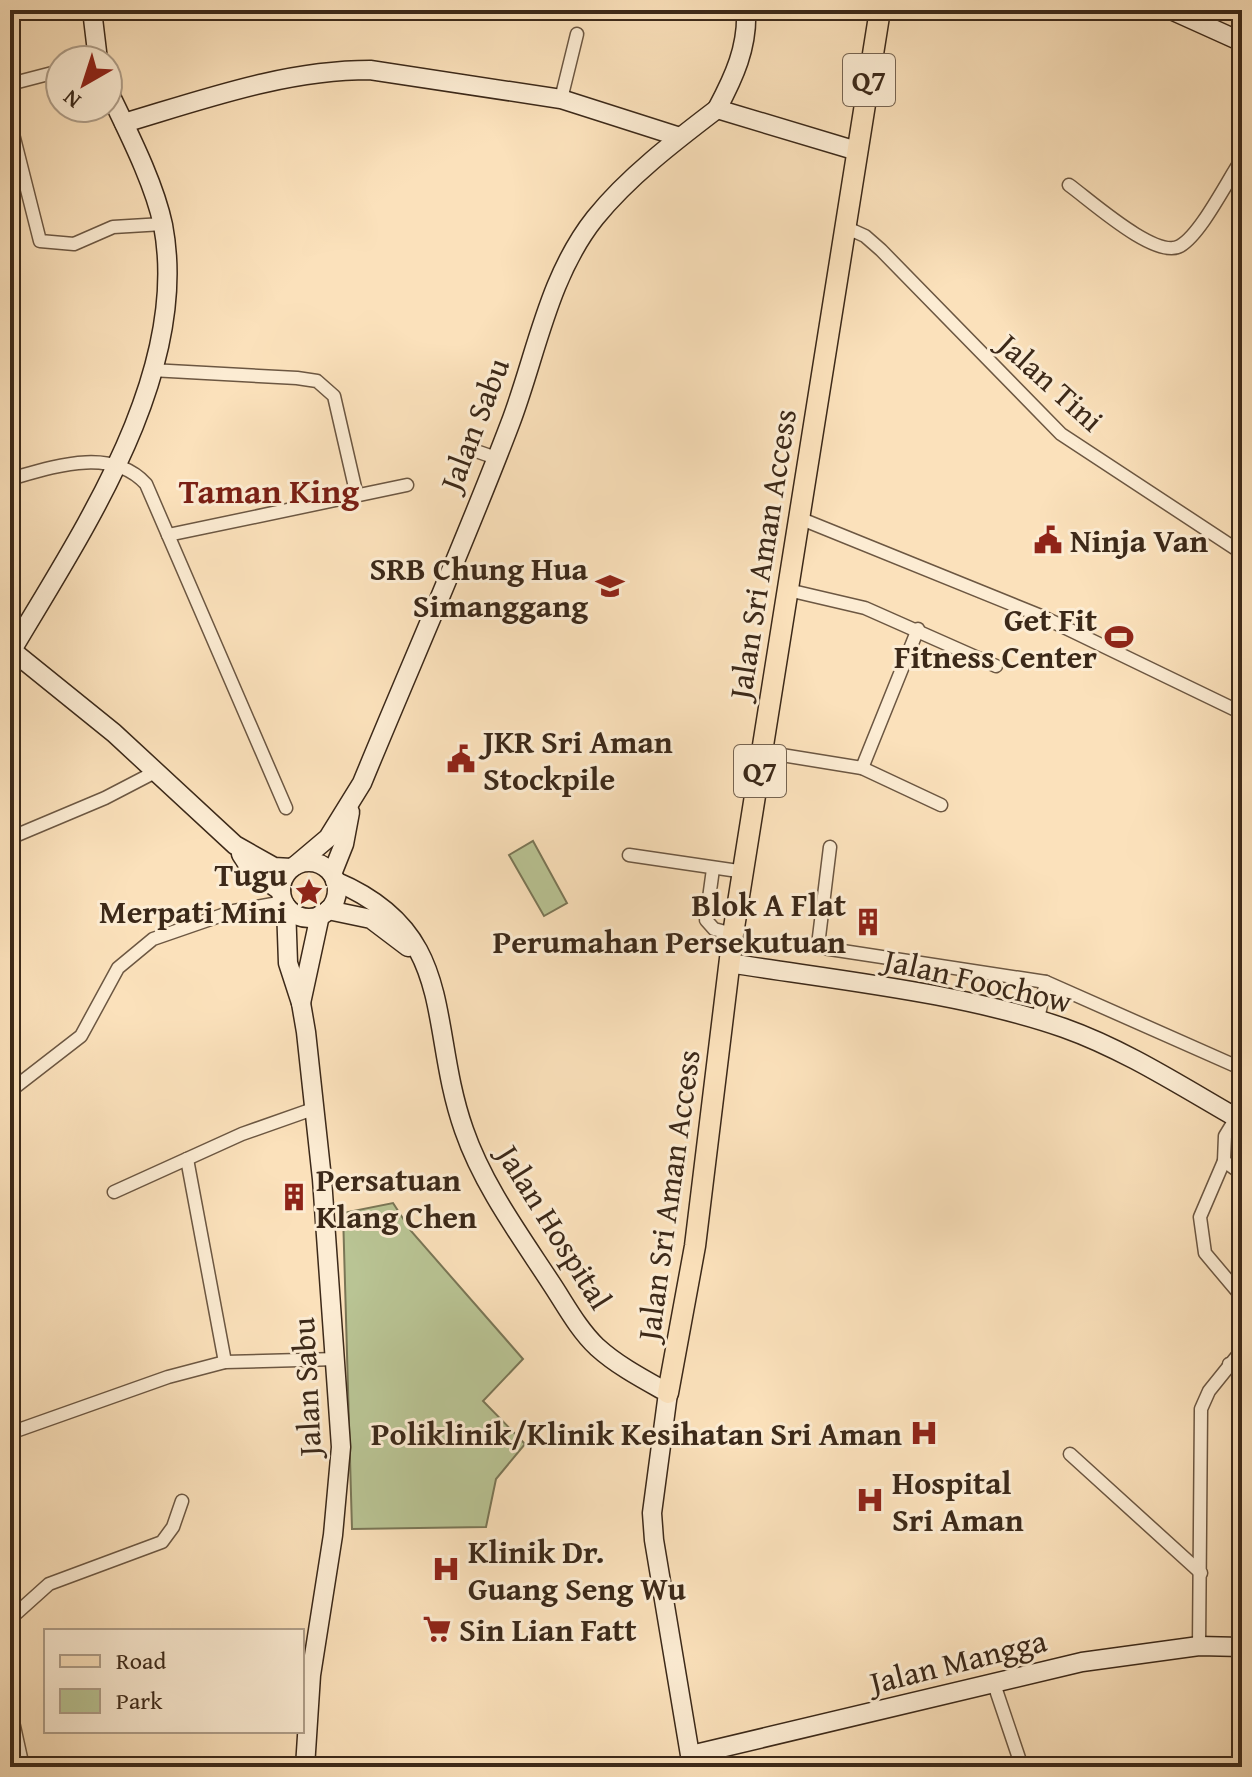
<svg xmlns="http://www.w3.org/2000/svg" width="1252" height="1777" viewBox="0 0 1252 1777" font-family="'Gentium Book Plus',serif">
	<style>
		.green { fill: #b9c494; stroke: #7a7656; stroke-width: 2 }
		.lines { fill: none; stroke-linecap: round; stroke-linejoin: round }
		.street-casing { stroke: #6c5742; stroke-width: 15 }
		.secondary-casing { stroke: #3c2919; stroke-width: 21 }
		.primary-casing { stroke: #3c2919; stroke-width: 23 }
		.street { stroke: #fcecd3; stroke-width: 12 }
		.secondary { stroke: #fcecd3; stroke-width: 18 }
		.primary { stroke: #fbe1bb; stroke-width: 20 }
		.labels { text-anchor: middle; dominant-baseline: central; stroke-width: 6; stroke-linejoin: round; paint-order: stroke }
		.shield { fill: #fcecd3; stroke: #766451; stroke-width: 2 }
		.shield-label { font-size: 30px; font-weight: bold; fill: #3c2919 }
		.street-label { font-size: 32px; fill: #3c2919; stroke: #fcecd3 }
		.poi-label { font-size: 32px; font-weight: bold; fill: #3c2919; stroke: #fcecd3; text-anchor: start }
		.neighbourhood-label { font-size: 34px; font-weight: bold; fill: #7a1f14; stroke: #fcecd3 }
	</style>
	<rect width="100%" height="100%" fill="#fbe1bb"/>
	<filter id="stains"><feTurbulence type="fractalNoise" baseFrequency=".0025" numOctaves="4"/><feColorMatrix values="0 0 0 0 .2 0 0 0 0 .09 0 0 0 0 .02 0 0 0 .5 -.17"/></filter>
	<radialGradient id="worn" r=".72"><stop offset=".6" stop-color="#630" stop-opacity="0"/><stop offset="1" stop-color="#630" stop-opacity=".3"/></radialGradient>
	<!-- green -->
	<g class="green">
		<polygon points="533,841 567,903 544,916 509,855"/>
		<polygon points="393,1203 411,1231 523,1359 483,1401 525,1444 496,1479 486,1527 352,1529 343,1213"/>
	</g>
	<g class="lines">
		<defs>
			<g id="street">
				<polyline points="10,84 60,71"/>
				<polyline points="561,99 577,34"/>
				<polyline points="12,130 40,241 74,244 113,227 163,224"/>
				<path d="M1069,185C1090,200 1156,260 1180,246C1201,234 1227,181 1242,159"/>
				<polyline points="845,227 865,236 881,250 1061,434 1242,553"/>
				<polyline points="151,370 297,378 317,381 334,396 357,496"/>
				<polyline points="476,451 496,458"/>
				<path d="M10,479C52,467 111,446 146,484L286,808"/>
				<polyline points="799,518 1041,616 1242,713"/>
				<polyline points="168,535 407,485"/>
				<polyline points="788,590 865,608 996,666"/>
				<polyline points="763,752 862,768 941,805"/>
				<polyline points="862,768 918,629"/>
				<polyline points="10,838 105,798 157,771"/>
				<polyline points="830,847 819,937 823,948 1046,982 1238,1067"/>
				<polyline points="629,855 745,872"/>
				<polyline points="713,869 706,920 714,929 733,934"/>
				<polyline points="1038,1019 1046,982"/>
				<polyline points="10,1091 81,1036 118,968 153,939 234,911 284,902"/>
				<polyline points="1242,1108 1225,1136 1224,1161 1200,1217 1205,1253 1242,1297"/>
				<polyline points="187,1159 225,1362"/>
				<polyline points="1224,1161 1242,1174"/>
				<polyline points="114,1192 242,1134 313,1109"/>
				<polyline points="10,1323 10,1332"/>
				<polyline points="1229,1364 1242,1375"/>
				<polyline points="10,1433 168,1377 225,1362 337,1359"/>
				<polyline points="1070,1454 1201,1573"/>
				<polyline points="10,1619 49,1584 162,1542 173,1527 182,1501"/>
				<polyline points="1199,1646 1201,1409 1209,1391 1242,1350"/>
				<polyline points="994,1684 1022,1767"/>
				<polyline points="10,1708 23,1767"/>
			</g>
			<g id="secondary">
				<polyline points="92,10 98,60"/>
				<path d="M746,10C748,47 734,77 717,109L857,151"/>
				<polyline points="1171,10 1242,42"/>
				<path d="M124,123C205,99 285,70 370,70L561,99L680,137"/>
				<polyline points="10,649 114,733 235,845 274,867 291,868"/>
				<path d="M12,650C83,530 191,372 163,225C154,182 127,130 108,90"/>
				<polyline points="241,854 252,871 281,891"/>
				<circle cx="309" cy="890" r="28"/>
				<path d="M296,865L328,838L362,783C411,664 464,545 510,424C536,356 548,277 595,218C628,177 675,141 717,109"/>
				<polyline points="332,874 344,844 350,812"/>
				<path d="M335,881C459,933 427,1025 464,1130C483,1185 519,1234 551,1283C565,1304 578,1329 597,1347C618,1366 643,1379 668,1393L652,1513L654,1540L692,1767"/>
				<polyline points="286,906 288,963 301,1003 306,1032 322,1179 341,1447 333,1535 311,1675 305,1767"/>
				<polyline points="328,910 371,919 408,947"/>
				<path d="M729,963C835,980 964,993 1064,1028C1126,1050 1184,1088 1242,1121"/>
				<polyline points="301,1003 320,915"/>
				<polyline points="691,1755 1082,1662 1199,1646 1242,1647"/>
			</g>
			<polyline id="primary" points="668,1393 695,1246 733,934 880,10"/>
		</defs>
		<!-- street casing -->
		<use href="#street" class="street-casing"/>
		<!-- secondary casing -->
		<use href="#secondary" class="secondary-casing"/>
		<!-- primary casing -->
		<use href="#primary" class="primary-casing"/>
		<!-- street -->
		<use href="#street" class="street"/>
		<!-- secondary -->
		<use href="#secondary" class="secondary"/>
		<!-- primary -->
		<use href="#primary" class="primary"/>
	</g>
	<!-- icons -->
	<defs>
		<symbol id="civic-bare" viewBox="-9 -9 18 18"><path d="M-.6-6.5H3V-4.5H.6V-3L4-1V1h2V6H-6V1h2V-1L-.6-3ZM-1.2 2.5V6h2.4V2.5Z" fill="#8f2418" stroke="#fcecd3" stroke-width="2.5" paint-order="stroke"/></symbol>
		<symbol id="school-bare" viewBox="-9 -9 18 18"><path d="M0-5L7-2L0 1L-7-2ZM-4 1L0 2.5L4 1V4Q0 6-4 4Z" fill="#8f2418" stroke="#fcecd3" stroke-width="2.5" paint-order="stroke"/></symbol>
		<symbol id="stadium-bare" viewBox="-9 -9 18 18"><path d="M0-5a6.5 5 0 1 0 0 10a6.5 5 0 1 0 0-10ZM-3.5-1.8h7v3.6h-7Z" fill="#8f2418" stroke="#fcecd3" stroke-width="2.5" paint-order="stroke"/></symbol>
		<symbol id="sight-bare" viewBox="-9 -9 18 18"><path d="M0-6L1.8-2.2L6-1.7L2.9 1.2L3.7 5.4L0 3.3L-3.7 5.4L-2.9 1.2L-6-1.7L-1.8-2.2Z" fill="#8f2418" stroke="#fcecd3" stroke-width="2.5" paint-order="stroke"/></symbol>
		<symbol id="building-bare" viewBox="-9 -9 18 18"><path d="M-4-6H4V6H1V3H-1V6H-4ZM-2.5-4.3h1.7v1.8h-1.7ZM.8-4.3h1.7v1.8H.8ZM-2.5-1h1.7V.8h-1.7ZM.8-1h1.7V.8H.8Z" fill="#8f2418" stroke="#fcecd3" stroke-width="2.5" paint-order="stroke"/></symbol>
		<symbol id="hospital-bare" viewBox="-9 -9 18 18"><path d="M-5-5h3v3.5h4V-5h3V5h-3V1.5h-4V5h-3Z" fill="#8f2418" stroke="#fcecd3" stroke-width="2.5" paint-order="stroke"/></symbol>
		<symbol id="supermarket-bare" viewBox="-9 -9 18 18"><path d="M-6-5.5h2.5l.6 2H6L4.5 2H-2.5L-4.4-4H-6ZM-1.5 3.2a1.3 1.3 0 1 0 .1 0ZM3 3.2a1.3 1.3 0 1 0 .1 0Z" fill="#8f2418" stroke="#fcecd3" stroke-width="2.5" paint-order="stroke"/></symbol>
	</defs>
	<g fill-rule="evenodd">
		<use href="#civic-bare" x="1028" y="520" width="40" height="40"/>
		<use href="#school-bare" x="590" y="566" width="40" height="40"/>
		<use href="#stadium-bare" x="1099" y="617" width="40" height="40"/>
		<use href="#civic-bare" x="441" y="739" width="40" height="40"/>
		<use href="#sight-bare" x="289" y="872" width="40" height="40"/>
		<use href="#building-bare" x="848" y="902" width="40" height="40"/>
		<use href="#building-bare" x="274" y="1177" width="40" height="40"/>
		<use href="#hospital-bare" x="904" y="1413" width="40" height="40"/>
		<use href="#hospital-bare" x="850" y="1480" width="40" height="40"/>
		<use href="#hospital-bare" x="426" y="1549" width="40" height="40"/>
		<use href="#supermarket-bare" x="417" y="1609" width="40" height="40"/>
	</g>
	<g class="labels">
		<!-- shield labels -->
		<g class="shield">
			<rect x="843" y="54" width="52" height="52" rx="6"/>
			<rect x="734" y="745" width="52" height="52" rx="6"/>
		</g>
		<g class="shield-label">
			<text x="869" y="80">Q7</text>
			<text x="760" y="771">Q7</text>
		</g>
		<!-- street labels -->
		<g class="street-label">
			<text transform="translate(1051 382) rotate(42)">Jalan Tini</text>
			<text transform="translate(474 424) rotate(-69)">Jalan Sabu</text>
			<text transform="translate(762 554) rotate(-81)">Jalan Sri Aman Access</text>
			<text transform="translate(978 980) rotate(13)">Jalan Foochow</text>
			<text transform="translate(668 1195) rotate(-82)">Jalan Sri Aman Access</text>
			<text transform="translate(555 1227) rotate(58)">Jalan Hospital</text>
			<text transform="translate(306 1387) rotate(-93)">Jalan Sabu</text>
			<text transform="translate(958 1661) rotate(-14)">Jalan Mangga</text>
		</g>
		<!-- poi labels -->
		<g class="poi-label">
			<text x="1070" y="540">Ninja Van</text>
			<text x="588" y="568" text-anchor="end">SRB Chung Hua<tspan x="588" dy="37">Simanggang</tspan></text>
			<text x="1097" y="619" text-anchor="end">Get Fit<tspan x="1097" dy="37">Fitness Center</tspan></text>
			<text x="483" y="741">JKR Sri Aman<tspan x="483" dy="37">Stockpile</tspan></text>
			<text x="287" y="874" text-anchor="end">Tugu<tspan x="287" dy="37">Merpati Mini</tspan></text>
			<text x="846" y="904" text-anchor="end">Blok A Flat<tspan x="846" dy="37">Perumahan Persekutuan</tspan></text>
			<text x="316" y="1179">Persatuan<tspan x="316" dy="37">Klang Chen</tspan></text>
			<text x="902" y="1433" text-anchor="end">Poliklinik/Klinik Kesihatan Sri Aman</text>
			<text x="892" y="1482">Hospital<tspan x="892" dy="37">Sri Aman</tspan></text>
			<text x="468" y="1551">Klinik Dr.<tspan x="468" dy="37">Guang Seng Wu</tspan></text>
			<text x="459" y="1629">Sin Lian Fatt</text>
		</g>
		<!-- neighbourhood labels -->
		<g class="neighbourhood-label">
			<text x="269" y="490">Taman King</text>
		</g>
	</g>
	<!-- margin -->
	<rect width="1252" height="1777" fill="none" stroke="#fbe1bb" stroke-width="40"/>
	<rect x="12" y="12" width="1228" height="1753" fill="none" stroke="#3c2919" stroke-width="4"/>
	<rect x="20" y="20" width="1212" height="1737" fill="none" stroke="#3c2919" stroke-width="2"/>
	<!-- legend -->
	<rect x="44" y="1629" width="260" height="104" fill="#fcecd3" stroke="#af9e89" stroke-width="2"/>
	<rect x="60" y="1655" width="40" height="12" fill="#fbe1bb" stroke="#af9e89" stroke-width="2"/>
	<text x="116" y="1669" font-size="24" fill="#3c2919">Road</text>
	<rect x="60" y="1689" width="40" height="24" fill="#b9c494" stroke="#af9e89" stroke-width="2"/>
	<text x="116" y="1709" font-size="24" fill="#3c2919">Park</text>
	<!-- north arrow -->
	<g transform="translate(84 84) rotate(219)"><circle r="38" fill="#fcecd3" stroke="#af9e89" stroke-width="2"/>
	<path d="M0-6L14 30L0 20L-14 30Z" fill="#8f2418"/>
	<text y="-12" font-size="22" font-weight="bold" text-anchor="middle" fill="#3c2919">N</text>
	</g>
	<rect width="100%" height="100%" filter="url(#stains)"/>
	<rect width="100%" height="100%" fill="url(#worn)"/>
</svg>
